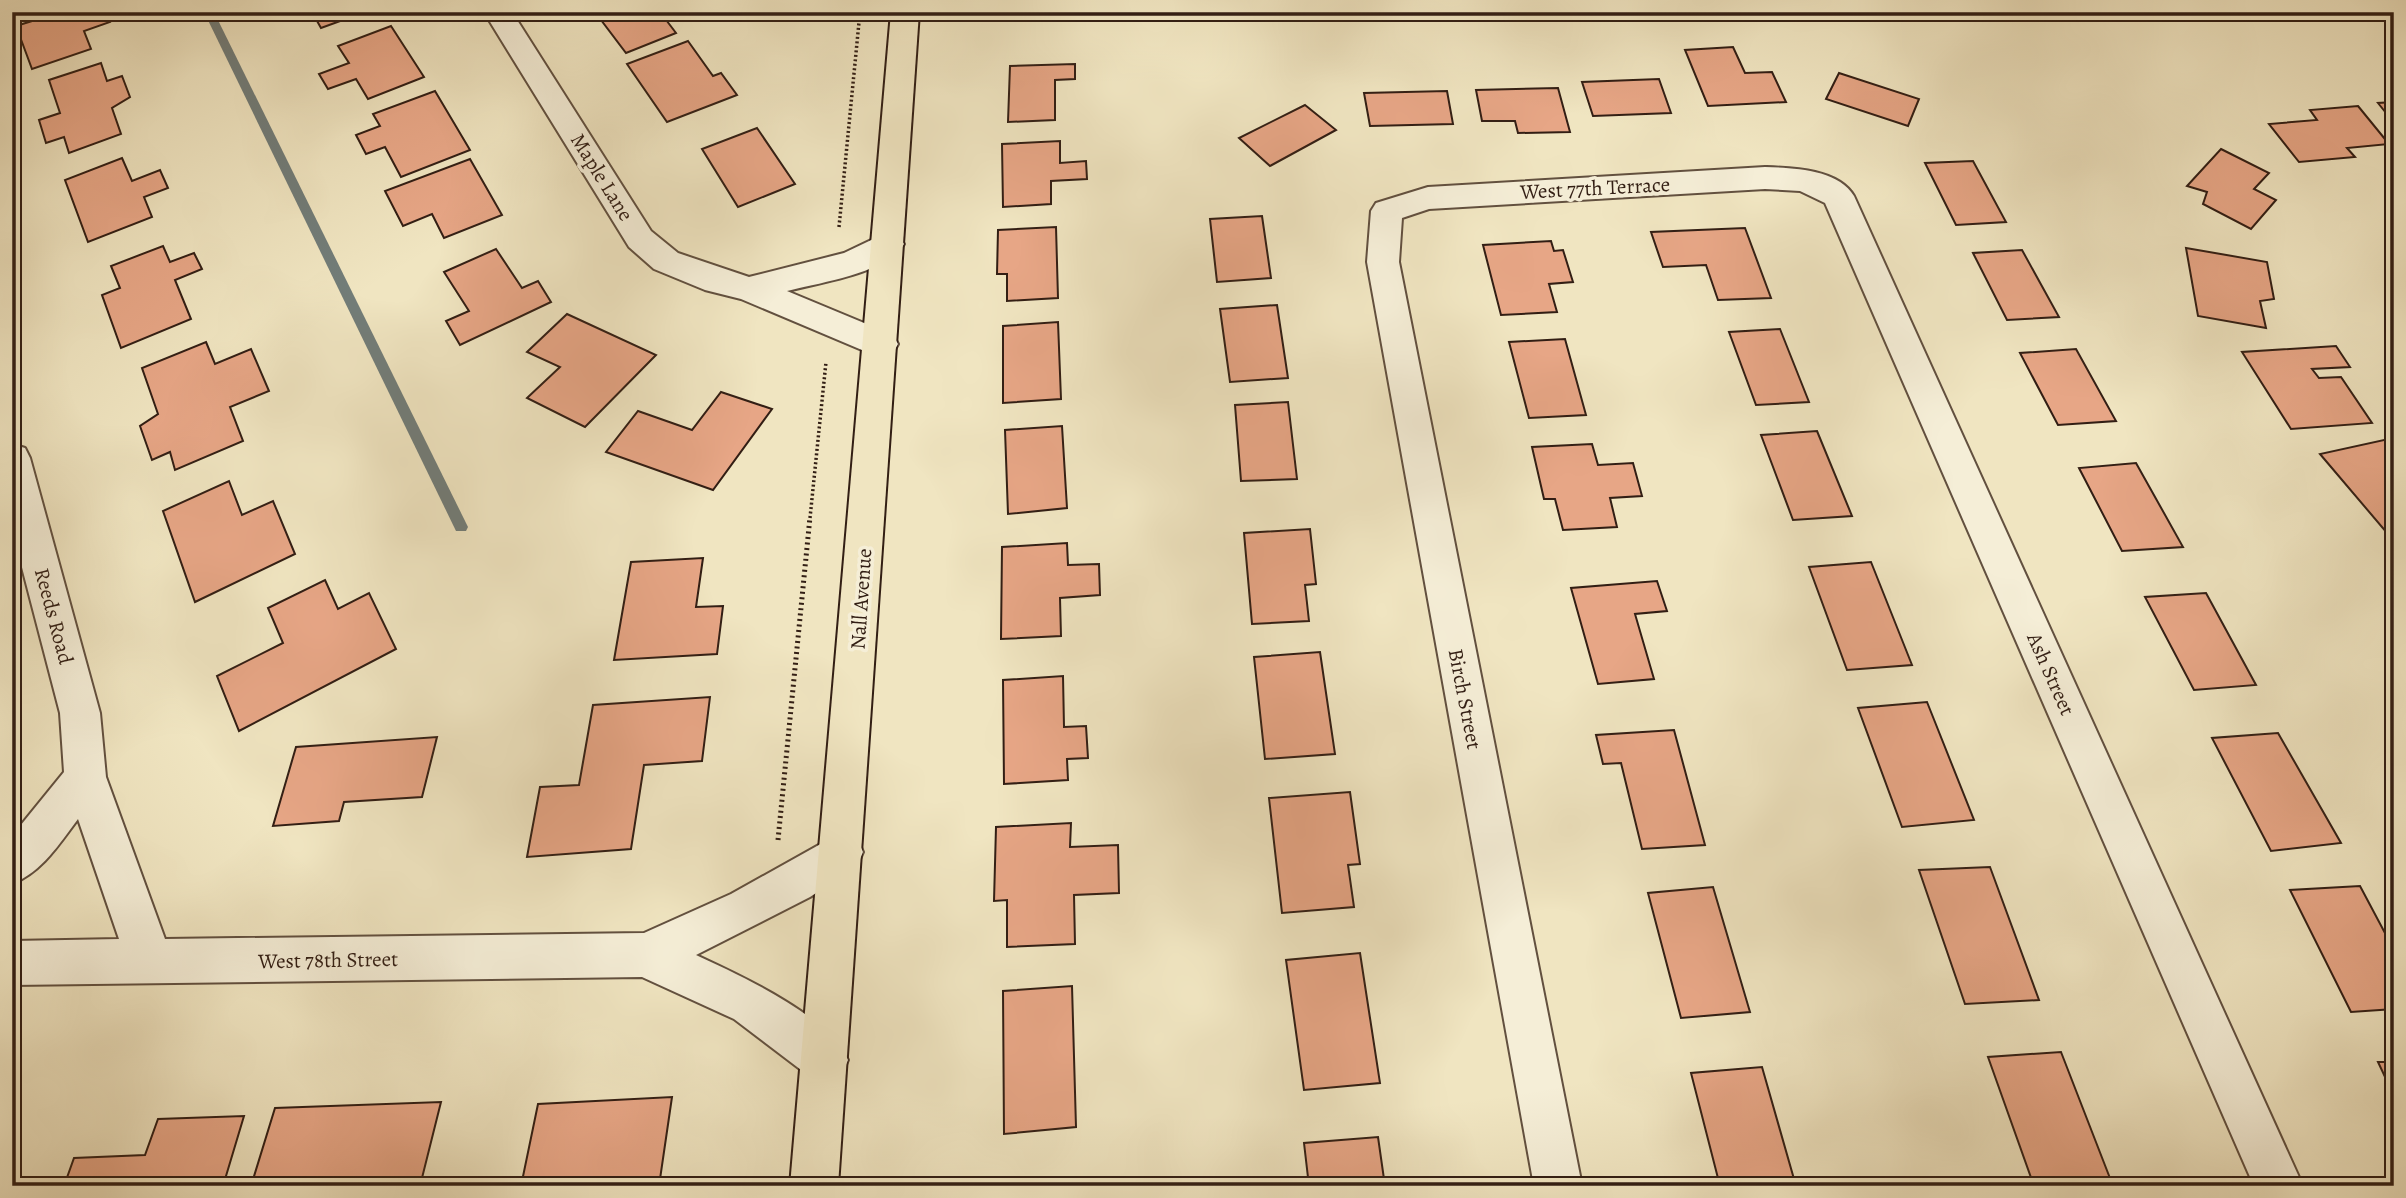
<svg xmlns="http://www.w3.org/2000/svg" width="2406" height="1198" viewBox="0 0 2406 1198" font-family="Alegreya,serif">
	<style>
		.lines { fill: none; stroke-linecap: round; stroke-linejoin: round }
		.stream { fill: #727d79; fill-rule: evenodd }
		.building { fill: #e7a686; stroke: #321e14; stroke-width: 2 }
		.minor-casing { stroke: #62503f; stroke-width: 4 }
		.major-casing { stroke: #321e14; stroke-width: 4 }
		.path-far1 { stroke: #321e14; stroke-width: 3.5; stroke-dasharray: 2 2.5; stroke-linecap: butt }
		.path { stroke: #321e14; stroke-width: 5; stroke-dasharray: 2 3.5; stroke-linecap: butt }
		.minor { fill: #f5eed7; fill-rule: evenodd }
		.major { fill: #f0e5c1; fill-rule: evenodd }
		.labels { text-anchor: middle; dominant-baseline: central; stroke-width: 7; stroke-linejoin: round; paint-order: stroke }
		.street-label { font-size: 21px; fill: #321e14; stroke: #f5eed7 }
	</style>
	<rect width="100%" height="100%" fill="#f0e5c1"/>
	<filter id="stains"><feTurbulence type="fractalNoise" baseFrequency=".00286" numOctaves="4"/><feColorMatrix values="0 0 0 0 .2 0 0 0 0 .09 0 0 0 0 .02 0 0 0 .5 -.17"/></filter>
	<radialGradient id="worn" r=".72"><stop offset=".6" stop-color="#630" stop-opacity="0"/><stop offset="1" stop-color="#630" stop-opacity=".3"/></radialGradient>
	<g class="lines">
		<!-- stream -->
		<polygon class="stream" points="204,12 214,12 468,527 466,531 456,531"/>
	</g>
	<!-- building -->
	<g class="building">
		<polygon points="29,12 106,12 110,22 84,31 91,49 32,69 16,26 32,21"/>
		<polygon points="312,12 365,12 321,28"/>
		<polygon points="595,12 660,12 676,33 626,53"/>
		<polygon points="391,26 424,77 368,99 356,79 328,89 319,74 349,63 338,46"/>
		<polygon points="688,41 713,76 721,73 737,95 667,122 627,64"/>
		<polygon points="1733,47 1745,73 1772,72 1786,102 1708,106 1685,50"/>
		<polygon points="101,63 107,81 122,76 130,97 112,108 121,134 69,153 64,137 46,143 39,120 60,113 49,80"/>
		<polygon points="1075,64 1075,79 1055,80 1055,120 1008,122 1010,66"/>
		<polygon points="1839,73 1919,99 1908,126 1826,99"/>
		<polygon points="1659,79 1671,113 1593,116 1582,82"/>
		<polygon points="1558,88 1570,132 1518,133 1515,121 1482,121 1476,90"/>
		<polygon points="435,91 470,150 401,177 385,147 366,154 356,135 380,126 373,114"/>
		<polygon points="1447,91 1453,124 1370,126 1364,93"/>
		<polygon points="2394,102 2394,123 2378,103"/>
		<polygon points="1305,105 1336,130 1270,166 1239,138"/>
		<polygon points="2358,106 2389,144 2347,148 2355,157 2299,162 2269,124 2317,120 2310,110"/>
		<polygon points="757,128 795,184 738,207 702,149"/>
		<polygon points="1060,141 1060,163 1086,161 1087,179 1051,181 1051,204 1003,207 1002,144"/>
		<polygon points="2221,149 2269,173 2254,189 2276,200 2251,229 2203,204 2207,192 2187,186"/>
		<polygon points="122,158 132,181 160,170 168,188 144,197 152,217 88,242 65,180"/>
		<polygon points="470,159 502,215 444,238 432,214 403,226 385,191"/>
		<polygon points="1973,161 2006,222 1956,225 1925,163"/>
		<polygon points="1262,216 1271,278 1217,282 1210,219"/>
		<polygon points="1056,227 1058,298 1007,301 1007,274 997,274 998,230"/>
		<polygon points="1745,228 1771,298 1718,300 1706,265 1663,267 1651,232"/>
		<polygon points="1551,241 1554,251 1563,250 1573,282 1549,284 1557,312 1501,315 1483,245"/>
		<polygon points="163,246 170,262 194,253 202,269 175,280 191,319 121,348 102,295 120,288 111,266"/>
		<polygon points="2186,248 2267,262 2274,299 2260,301 2266,328 2198,316"/>
		<polygon points="496,249 522,288 538,281 551,302 460,345 446,321 469,311 444,272"/>
		<polygon points="2022,250 2059,317 2007,320 1973,253"/>
		<polygon points="1277,305 1288,378 1230,382 1220,309"/>
		<polygon points="567,314 656,355 585,427 527,398 560,367 527,352"/>
		<polygon points="1058,322 1061,399 1003,403 1003,326"/>
		<polygon points="1780,329 1809,402 1756,405 1729,332"/>
		<polygon points="1565,339 1586,415 1529,418 1509,342"/>
		<polygon points="206,342 215,364 251,349 269,391 230,407 243,441 175,470 170,452 152,460 140,426 158,414 142,368"/>
		<polygon points="2336,346 2350,367 2312,369 2319,378 2341,377 2372,423 2291,429 2242,352"/>
		<polygon points="2076,349 2116,421 2058,425 2020,353"/>
		<polygon points="721,392 772,409 713,490 606,452 638,411 692,430"/>
		<polygon points="1288,402 1297,479 1241,481 1235,405"/>
		<polygon points="1062,426 1067,508 1008,514 1005,430"/>
		<polygon points="1817,431 1852,516 1793,520 1761,435"/>
		<polygon points="2393,438 2394,439 2393,540 2320,454"/>
		<polygon points="1592,444 1598,465 1633,463 1642,496 1610,498 1617,527 1563,530 1555,499 1544,499 1532,447"/>
		<polygon points="2136,463 2183,547 2122,551 2079,468"/>
		<polygon points="229,481 242,515 273,501 295,554 195,602 163,511"/>
		<polygon points="1310,529 1316,584 1305,585 1309,621 1252,624 1244,533"/>
		<polygon points="1067,543 1068,565 1099,564 1100,595 1060,598 1061,636 1001,639 1002,547"/>
		<polygon points="703,558 696,607 723,606 717,654 614,660 631,562"/>
		<polygon points="1871,562 1912,665 1847,670 1809,567"/>
		<polygon points="325,580 338,609 369,593 396,649 239,731 217,676 283,643 268,608"/>
		<polygon points="1657,581 1667,611 1635,614 1654,679 1598,684 1571,588"/>
		<polygon points="2206,593 2256,685 2194,690 2145,597"/>
		<polygon points="1320,652 1335,754 1265,759 1254,657"/>
		<polygon points="1063,676 1064,727 1086,726 1088,758 1067,759 1068,780 1004,784 1003,680"/>
		<polygon points="710,697 702,761 644,765 631,849 527,857 540,787 579,785 593,705"/>
		<polygon points="1927,702 1974,820 1902,827 1858,708"/>
		<polygon points="1674,730 1705,845 1642,849 1621,763 1603,764 1596,735"/>
		<polygon points="2278,733 2341,843 2271,851 2212,738"/>
		<polygon points="437,737 422,797 344,802 339,821 273,826 296,747"/>
		<polygon points="1350,792 1360,864 1348,865 1354,907 1282,913 1269,798"/>
		<polygon points="1071,823 1070,847 1118,845 1119,893 1074,895 1075,944 1007,947 1007,900 994,901 996,827"/>
		<polygon points="1990,867 2039,1000 1965,1004 1919,870"/>
		<polygon points="2360,886 2394,950 2394,1009 2351,1012 2290,890"/>
		<polygon points="1713,887 1750,1012 1681,1018 1648,893"/>
		<polygon points="1360,953 1380,1083 1304,1090 1286,960"/>
		<polygon points="1072,986 1076,1127 1004,1134 1003,991"/>
		<polygon points="2061,1052 2113,1186 2034,1186 1988,1057"/>
		<polygon points="2378,1062 2394,1062 2394,1096"/>
		<polygon points="1762,1067 1796,1186 1720,1186 1691,1073"/>
		<polygon points="672,1097 659,1186 521,1186 538,1104"/>
		<polygon points="441,1102 420,1186 251,1186 275,1108"/>
		<polygon points="244,1116 223,1186 64,1186 74,1158 145,1155 158,1119"/>
		<polygon points="1378,1137 1385,1186 1309,1186 1304,1143"/>
		<polygon points="1079,1177 1079,1186 1000,1186 1000,1183"/>
	</g>
	<g class="lines">
		<defs>
			<g id="minor">
				<path d="M484,12H512L651,231L678,253L749,277L844,253L888,232L899,236L904,244C888,273 818,283 787,291L893,335L898,344L893,353L881,357L869,353L741,299L705,290L654,269L629,247Z"/>
				<path d="M1765,167C1793,168 1838,169 1854,196L2303,1186H2254L1825,203L1800,191L1765,189L1429,209L1402,218L1399,262L1582,1186H1534L1367,262L1371,211L1376,203L1428,187Z"/>
				<path d="M12,444L25,448L30,458L100,713L106,777L165,939L644,933L731,894L842,832L857,838L863,852L857,866L810,897L696,955C739,975 830,1016 848,1060L841,1076L825,1083L809,1076L734,1019L642,977L12,985V941L119,939L78,819C59,844 43,871 12,884V836L64,772L60,713L12,529Z"/>
			</g>
			<polygon id="major" points="891,12 919,12 838,1186 790,1186"/>
		</defs>
		<!-- minor casing -->
		<use href="#minor" class="minor-casing"/>
		<!-- major casing -->
		<use href="#major" class="major-casing"/>
		<!-- path-far1 -->
		<g class="path-far1">
			<polyline points="839,227 860,12"/>
			<polyline points="810,518 826,362"/>
		</g>
		<!-- path -->
		<polyline class="path" points="778,840 810,517"/>
		<!-- minor -->
		<use href="#minor" class="minor"/>
		<!-- major -->
		<use href="#major" class="major"/>
	</g>
	<g class="labels">
		<!-- street labels -->
		<g class="street-label">
			<text transform="translate(602 177) rotate(58)">Maple Lane</text>
			<text transform="translate(1595 188) rotate(-3)">West 77th Terrace</text>
			<text transform="translate(861 599) rotate(-86)">Nall Avenue</text>
			<text transform="translate(54 616) rotate(75)">Reeds Road</text>
			<text transform="translate(2051 674) rotate(66)">Ash Street</text>
			<text transform="translate(1465 699) rotate(79)">Birch Street</text>
			<text transform="translate(328 960) rotate(-1)">West 78th Street</text>
		</g>
	</g>
	<!-- margin -->
	<rect width="2406" height="1198" fill="none" stroke="#f0e5c1" stroke-width="42"/>
	<rect x="14" y="14" width="2378" height="1170" fill="none" stroke="#321e14" stroke-width="3.5"/>
	<rect x="21" y="21" width="2364" height="1156" fill="none" stroke="#321e14" stroke-width="2"/>
	<rect width="100%" height="100%" filter="url(#stains)"/>
	<rect width="100%" height="100%" fill="url(#worn)"/>
</svg>
